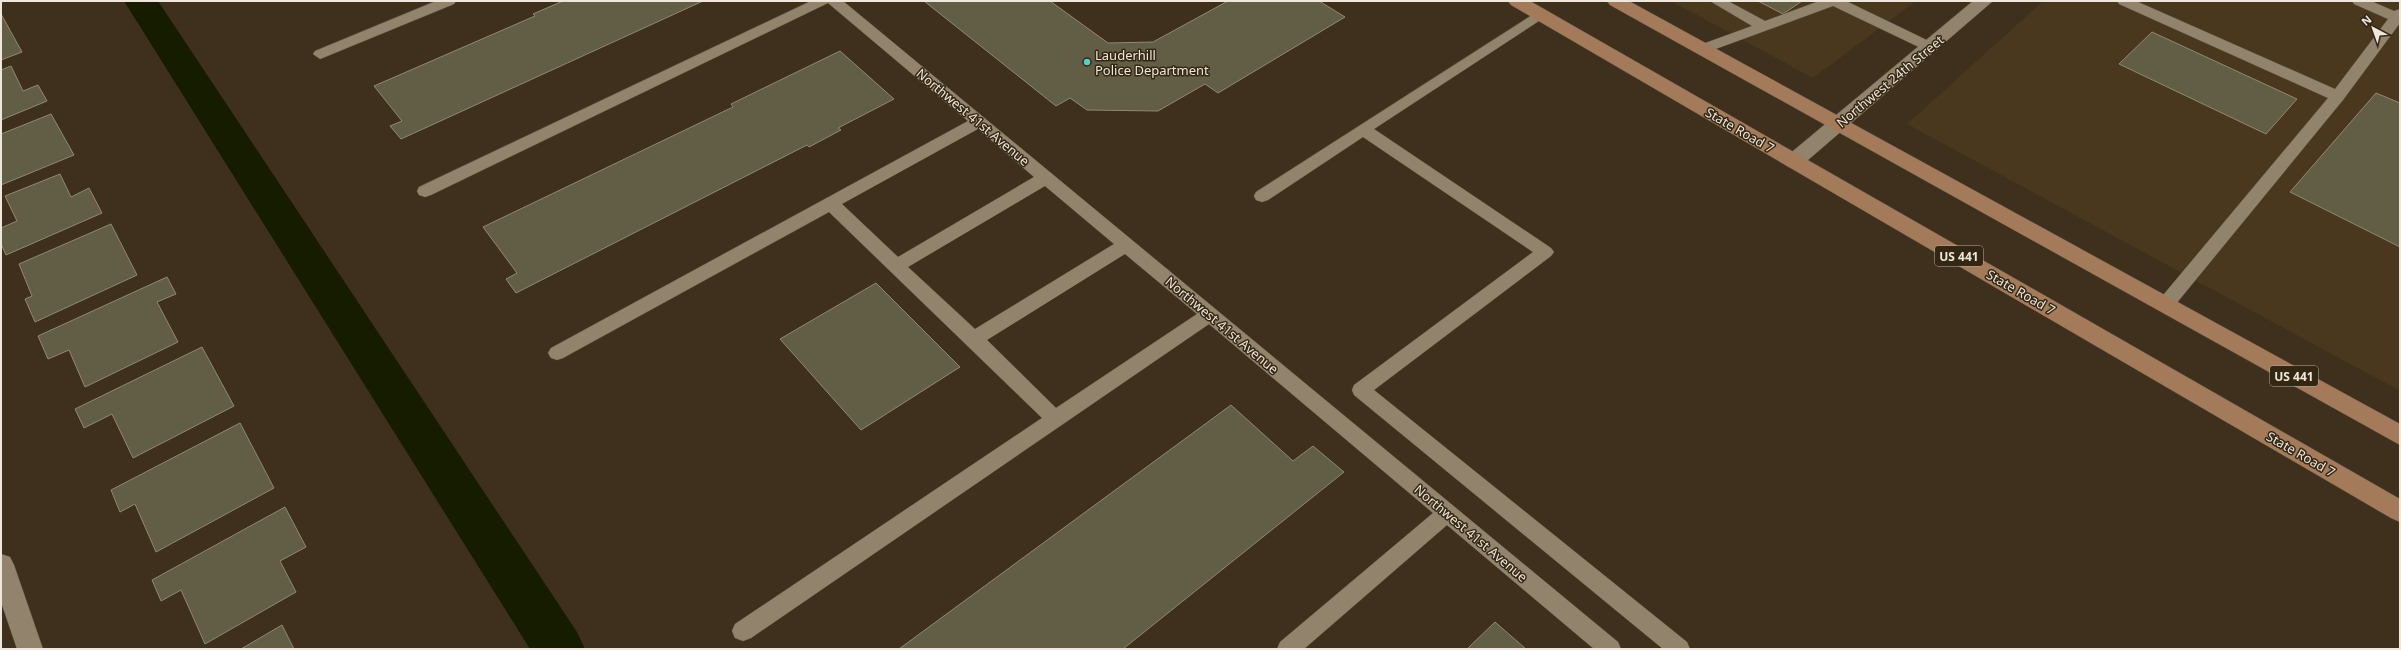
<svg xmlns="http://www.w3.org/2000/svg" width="2401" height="650" viewBox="0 0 2401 650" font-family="'Noto Sans',sans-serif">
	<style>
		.built { fill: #4a381e }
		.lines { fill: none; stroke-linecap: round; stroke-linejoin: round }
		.canal { fill: #151c00; fill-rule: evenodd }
		.building { fill: #625d45; stroke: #8f8a71 }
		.service-casing { stroke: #594e3d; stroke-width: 1 }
		.minor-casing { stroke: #594e3d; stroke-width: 1 }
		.primary-casing { stroke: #594e3d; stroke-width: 1 }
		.service { fill: #92836d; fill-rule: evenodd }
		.minor { fill: #92836d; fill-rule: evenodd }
		.primary { fill: #a37b5a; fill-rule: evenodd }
		.poi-dot { fill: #55cec4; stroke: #332613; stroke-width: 1.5 }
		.labels { text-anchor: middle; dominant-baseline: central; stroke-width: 3; stroke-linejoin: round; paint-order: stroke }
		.shield { fill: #332613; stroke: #b7ad9f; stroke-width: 1 }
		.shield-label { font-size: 12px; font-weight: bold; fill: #efe7db }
		.poi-label { font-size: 13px; fill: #efe7db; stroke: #332613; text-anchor: start }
		.street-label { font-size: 13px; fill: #efe7db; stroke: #332613 }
	</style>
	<rect width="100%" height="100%" fill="#3e301d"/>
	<!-- built -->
	<g class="built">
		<polygon points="1671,1 1916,1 1813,78"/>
		<polygon points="2043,1 2400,1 2400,391 1907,124"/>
	</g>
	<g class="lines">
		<!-- canal -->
		<polygon class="canal" points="124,1 158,1 577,632 585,649 530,649"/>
	</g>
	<!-- building -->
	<g class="building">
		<polygon points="563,1 703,1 401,139 390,126 402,121 374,86 535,16 533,14"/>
		<polygon points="924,1 1050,1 1108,43 1153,42 1228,1 1319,1 1345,17 1218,93 1205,84 1158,111 1087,110 1070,98 1056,106"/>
		<polygon points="1758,1 1802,1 1783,14"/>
		<polygon points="1,14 22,52 1,60"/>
		<polygon points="2152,32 2297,99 2266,134 2119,64"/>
		<polygon points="840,51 894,99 838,128 841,130 809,147 807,145 516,293 506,279 517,273 483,227 733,107 731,104"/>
		<polygon points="11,66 23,91 38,85 47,101 1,120 1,70"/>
		<polygon points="2376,93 2400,103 2400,247 2290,192"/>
		<polygon points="51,114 74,155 1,185 1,134"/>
		<polygon points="60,174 71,197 89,188 102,213 6,255 1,244 1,228 17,221 5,196"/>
		<polygon points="111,224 137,275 35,322 25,299 32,296 19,264"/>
		<polygon points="167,277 176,294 157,302 178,342 85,387 69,350 48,359 38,336"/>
		<polygon points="876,283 960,367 861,430 780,339"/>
		<polygon points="202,347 234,406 133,458 112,414 84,428 75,409"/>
		<polygon points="1231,405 1293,461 1313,446 1344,472 1123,649 899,649"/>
		<polygon points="240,423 274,488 156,552 135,504 120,512 111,490"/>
		<polygon points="285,507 306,547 280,561 296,592 205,644 181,590 161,601 152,580"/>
		<polygon points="1495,622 1526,649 1467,649"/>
		<polygon points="282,625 294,649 241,649"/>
	</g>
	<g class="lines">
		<defs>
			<g id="service">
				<polygon points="436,1 456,1 454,4 325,57 320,59 313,54 315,51"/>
				<path d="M811,1H843L1618,642L1621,649H1594L1447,525L1304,649H1277L1280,642L1433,513L1209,324L751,638L743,641L735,638L732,631L735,624L1042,418L829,212L563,358L557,360L551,358L548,353L551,348L968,121L828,3L431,195L425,197L419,195L417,191L419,187ZM978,129L1034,177L898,257L842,204ZM1045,186L1114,244L975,329L908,267ZM1125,254L1197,314L1056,408L987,340Z"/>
				<polygon points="1710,1 1728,1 1765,21 1819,1 1846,1 1935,44 1937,47 1930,52 1925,50 1833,6 1702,54 1697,52 1695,49 1697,46 1752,26"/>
				<polygon points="2117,1 2136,1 2335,89 2388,19 2354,4 2352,1 2371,1 2394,11 2400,9 2400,23 2343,100 2171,310 2165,312 2159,310 2156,305 2159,300 2328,98 2119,4"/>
				<polygon points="1540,10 1545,11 1547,14 1545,17 1374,129 1551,248 1554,252 1551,256 1374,390 1687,642 1690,649 1663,649 1354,395 1352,390 1354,385 1533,252 1363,137 1268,200 1262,202 1256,200 1254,196 1256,192"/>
			</g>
			<g id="minor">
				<polygon points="1973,1 1993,1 1801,166 1794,168 1787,166 1784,161 1787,156"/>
				<polygon points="1,554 10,557 14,565 43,649 17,649 1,602"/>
			</g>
			<g id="primary">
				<polygon points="1508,1 1530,1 2400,499 2400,522 2391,518 1511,5"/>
				<polygon points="1607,1 1629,1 2400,424 2400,445 1610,5"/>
			</g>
		</defs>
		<!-- service casing -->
		<use href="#service" class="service-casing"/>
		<!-- minor casing -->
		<use href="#minor" class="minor-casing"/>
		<!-- primary casing -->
		<use href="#primary" class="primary-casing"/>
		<!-- service -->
		<use href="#service" class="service"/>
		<!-- minor -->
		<use href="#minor" class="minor"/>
		<!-- primary -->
		<use href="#primary" class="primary"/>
	</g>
	<!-- markers -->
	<circle class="poi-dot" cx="1087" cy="62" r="4"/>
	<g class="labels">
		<!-- shield labels -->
		<g class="shield">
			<rect x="1935" y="246" width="48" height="20" rx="3"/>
			<rect x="2270" y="366" width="48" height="20" rx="3"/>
		</g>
		<g class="shield-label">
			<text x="1959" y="256">US 441</text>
			<text x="2294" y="376">US 441</text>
		</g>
		<!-- poi labels -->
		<g class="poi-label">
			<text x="1095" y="55">Lauderhill<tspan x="1095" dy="15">Police Department</tspan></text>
		</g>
		<!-- street labels -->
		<g class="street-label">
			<text transform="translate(1890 81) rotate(-40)">Northwest 24th Street</text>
			<text transform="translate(973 117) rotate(40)">Northwest 41st Avenue</text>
			<text transform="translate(1740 130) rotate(30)">State Road 7</text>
			<text transform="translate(2021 292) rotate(30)">State Road 7</text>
			<text transform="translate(1222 325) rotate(40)">Northwest 41st Avenue</text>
			<text transform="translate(2301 454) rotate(30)">State Road 7</text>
			<text transform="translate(1471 533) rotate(40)">Northwest 41st Avenue</text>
		</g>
	</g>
	<!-- border -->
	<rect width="2401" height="650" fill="none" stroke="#efe7db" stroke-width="4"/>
	<!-- north arrow -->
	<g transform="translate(2373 28) rotate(319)" stroke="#332613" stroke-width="3" paint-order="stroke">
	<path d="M0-3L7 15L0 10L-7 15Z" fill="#efe7db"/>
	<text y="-6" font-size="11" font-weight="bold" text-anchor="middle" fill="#efe7db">N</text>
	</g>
</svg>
